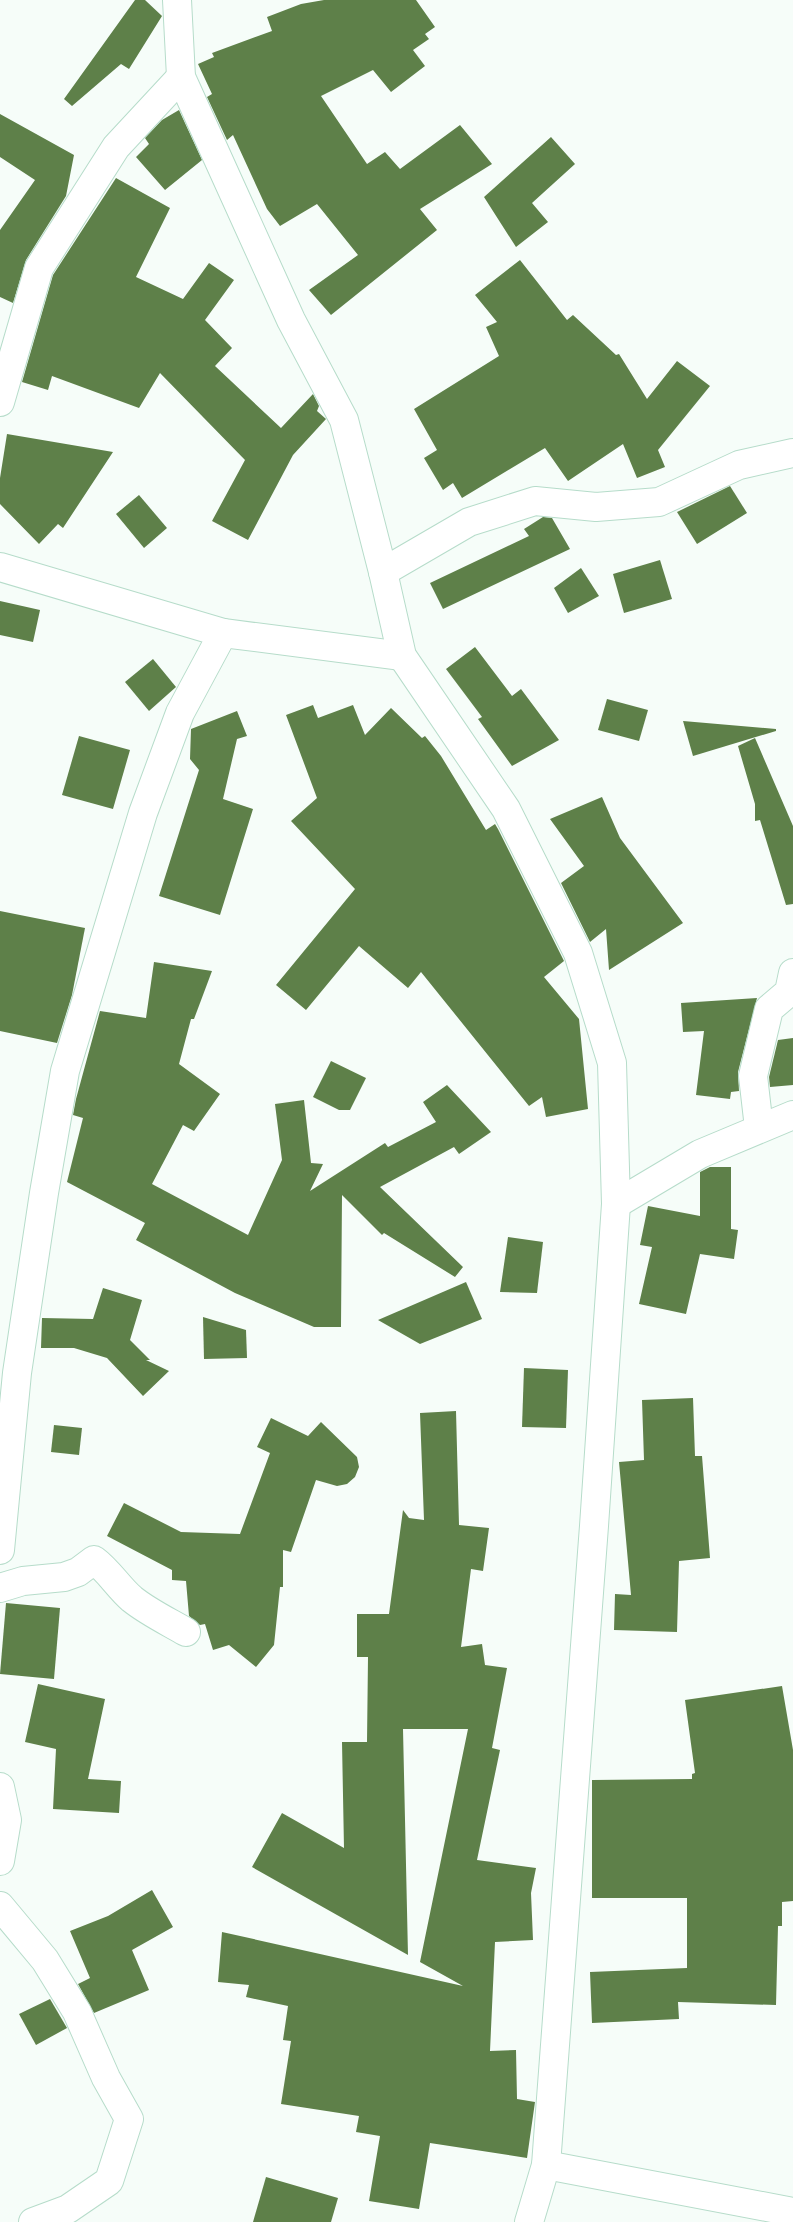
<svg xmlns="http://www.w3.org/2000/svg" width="793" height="2222" viewBox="0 0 793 2222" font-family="Cabin,sans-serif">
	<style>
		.building { fill: #5e8049 }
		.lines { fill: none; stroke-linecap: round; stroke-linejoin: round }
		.minor-casing { stroke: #b6dcca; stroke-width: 30 }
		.minor { stroke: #fff; stroke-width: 28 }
	</style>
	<rect width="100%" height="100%" fill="#f6fdf9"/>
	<!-- building -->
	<g class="building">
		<polygon points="135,0 145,0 162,16 129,69 121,64 72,106 64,99"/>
		<polygon points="324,0 416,0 435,27 425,34 429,39 413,50 425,66 391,92 373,70 321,96 367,164 385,152 400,169 460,125 492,164 420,209 437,230 331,315 309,290 358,255 317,204 280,226 267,209 233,135 227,140 207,97 212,94 198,64 214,57 212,53 272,31 267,17 301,4"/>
		<polygon points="179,110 202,160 165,190 136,157 149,144 145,138 162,120"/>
		<polygon points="0,114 74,155 66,196 26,260 13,303 0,297 0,230 35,180 0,157"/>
		<polygon points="551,137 575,164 532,203 548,222 516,247 484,197"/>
		<polygon points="116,178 170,208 136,277 183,299 209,263 234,280 205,320 232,348 215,366 281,428 313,394 319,406 317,411 326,419 293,455 248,540 212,521 245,460 160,373 139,408 52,376 48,390 22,382 53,275"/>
		<polygon points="520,260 567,320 573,315 616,355 619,354 647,399 677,361 710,386 658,450 665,467 637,478 623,444 568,481 545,448 462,498 453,483 443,490 424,458 437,450 414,409 499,356 486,327 497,322 475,295"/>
		<polygon points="7,434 113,452 63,528 58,524 39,544 0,504 0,478"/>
		<polygon points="730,486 747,513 697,544 677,512"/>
		<polygon points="139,495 167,528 144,548 116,514"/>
		<polygon points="543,517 552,518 570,549 443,609 430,583 529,536 524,529"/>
		<polygon points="660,560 672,599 624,613 613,574"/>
		<polygon points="581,568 599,596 568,613 554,588"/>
		<polygon points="0,601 40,610 33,642 0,635"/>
		<polygon points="475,647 512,696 521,689 559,740 512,766 478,719 482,717 446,669"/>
		<polygon points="153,659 176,687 149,711 125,682"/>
		<polygon points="607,699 648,710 639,741 598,730"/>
		<polygon points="313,705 318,718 353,705 365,735 391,708 422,738 425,736 441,756 486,830 495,824 498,829 564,961 544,977 579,1019 588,1109 546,1117 542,1097 529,1106 421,972 408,988 359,946 306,1010 276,985 355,889 291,821 317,798 286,715"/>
		<polygon points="237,711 247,736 237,739 223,799 253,809 220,915 159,896 199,770 190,759 191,729"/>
		<polygon points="683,721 776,729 776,731 693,756"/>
		<polygon points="79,736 130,750 113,809 62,795"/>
		<polygon points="755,738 793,826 793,904 786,905 760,820 755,821 755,804 738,746"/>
		<polygon points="602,797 620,838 683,923 609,970 606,929 590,942 561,883 584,866 550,819"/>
		<polygon points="0,911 85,928 72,995 57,1043 0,1031"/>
		<polygon points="154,962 212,971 194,1019 191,1019 179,1064 220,1094 194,1131 183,1125 152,1184 248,1235 282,1160 275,1104 304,1100 311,1163 323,1164 310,1191 385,1143 388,1147 436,1122 423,1102 447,1085 491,1132 459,1154 454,1147 380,1187 463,1267 455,1277 384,1233 382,1235 342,1195 341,1327 314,1327 235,1293 136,1240 145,1223 67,1182 83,1118 73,1115 76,1099 100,1011 146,1018"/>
		<polygon points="757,998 738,1072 739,1091 731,1092 730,1099 696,1095 704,1031 683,1032 681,1003"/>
		<polygon points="793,1038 793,1085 770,1087 769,1077 778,1040"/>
		<polygon points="331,1061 366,1078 350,1110 339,1110 313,1097"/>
		<polygon points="710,1167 731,1167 731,1229 738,1230 734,1259 700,1254 686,1314 639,1304 652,1247 640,1245 648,1206 700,1216 700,1172"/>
		<polygon points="508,1237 543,1242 537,1293 500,1292"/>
		<polygon points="466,1282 482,1319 420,1344 378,1320"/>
		<polygon points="103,1288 142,1300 130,1340 150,1360 146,1360 169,1371 143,1396 107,1358 74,1348 41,1348 42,1318 93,1319"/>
		<polygon points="203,1317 246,1330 247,1358 204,1359"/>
		<polygon points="524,1368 568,1370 566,1428 522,1427"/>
		<polygon points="693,1398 695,1456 702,1456 710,1558 679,1561 677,1632 614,1630 615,1594 631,1595 619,1462 644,1460 642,1400"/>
		<polygon points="456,1411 459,1525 489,1528 483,1571 471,1569 461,1647 482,1644 485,1665 507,1668 492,1748 500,1750 477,1860 536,1868 531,1893 533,1940 495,1942 490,2051 516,2050 517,2099 535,2102 527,2158 430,2143 419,2209 369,2201 380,2136 356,2132 359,2116 281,2104 291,2041 283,2040 288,2006 246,1997 249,1985 218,1982 222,1932 463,1986 420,1962 468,1729 403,1729 408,1955 252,1867 282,1813 344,1848 342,1742 367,1742 368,1657 357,1657 357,1614 389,1614 403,1510 409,1518 424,1520 420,1413"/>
		<polygon points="271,1418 308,1436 321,1422 357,1457 359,1467 355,1477 347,1484 337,1486 316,1480 291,1552 283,1550 283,1587 280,1587 274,1645 256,1667 229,1645 213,1650 205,1624 200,1625 189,1616 186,1581 172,1580 172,1570 107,1536 124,1503 181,1532 240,1534 270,1453 257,1447"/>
		<polygon points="54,1425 82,1428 79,1455 51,1452"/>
		<polygon points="6,1603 60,1608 54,1679 0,1674"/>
		<polygon points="38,1684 105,1699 88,1779 121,1781 119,1813 53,1809 56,1749 25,1742"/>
		<polygon points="782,1686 793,1750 793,1901 782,1902 782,1926 778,1926 776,2005 678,2002 679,2019 592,2023 590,1972 687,1968 687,1898 592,1898 592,1780 692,1779 692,1774 695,1773 685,1700"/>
		<polygon points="152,1890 173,1927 132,1950 149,1990 94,2013 78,1984 90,1978 70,1931 108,1916"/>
		<polygon points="50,1999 67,2028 36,2045 19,2014"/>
		<polygon points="266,2177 338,2198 331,2222 253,2222"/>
	</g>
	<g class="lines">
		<defs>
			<g id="minor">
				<polyline points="177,0 181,77 291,320 344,420 383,572 402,656 506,809 578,953 612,1063 616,1204 594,1526 546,2165 529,2222"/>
				<polyline points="0,402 39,268 116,147 181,77"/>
				<polyline points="0,567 223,633"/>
				<polyline points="383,572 469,522 535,501 596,507 659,502 739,465 793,453"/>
				<polyline points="759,1128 753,1076 769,1009 789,992 793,973"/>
				<polyline points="616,1204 700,1154 793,1115"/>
				<polyline points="0,1550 17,1373 44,1193 65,1071 143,813 180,713 223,633 402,656"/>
				<path d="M0,1588L23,1581L64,1577L78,1572L94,1560C109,1571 118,1587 132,1599C148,1612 169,1622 186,1632"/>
				<polyline points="0,1787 7,1820 0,1861"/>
				<polyline points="0,1906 45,1960 77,2012 106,2078 129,2119 109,2181 68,2209 33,2222"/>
				<polyline points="546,2165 793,2212"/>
			</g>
		</defs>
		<!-- minor casing -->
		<use href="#minor" class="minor-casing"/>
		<!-- minor -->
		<use href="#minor" class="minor"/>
	</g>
</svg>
